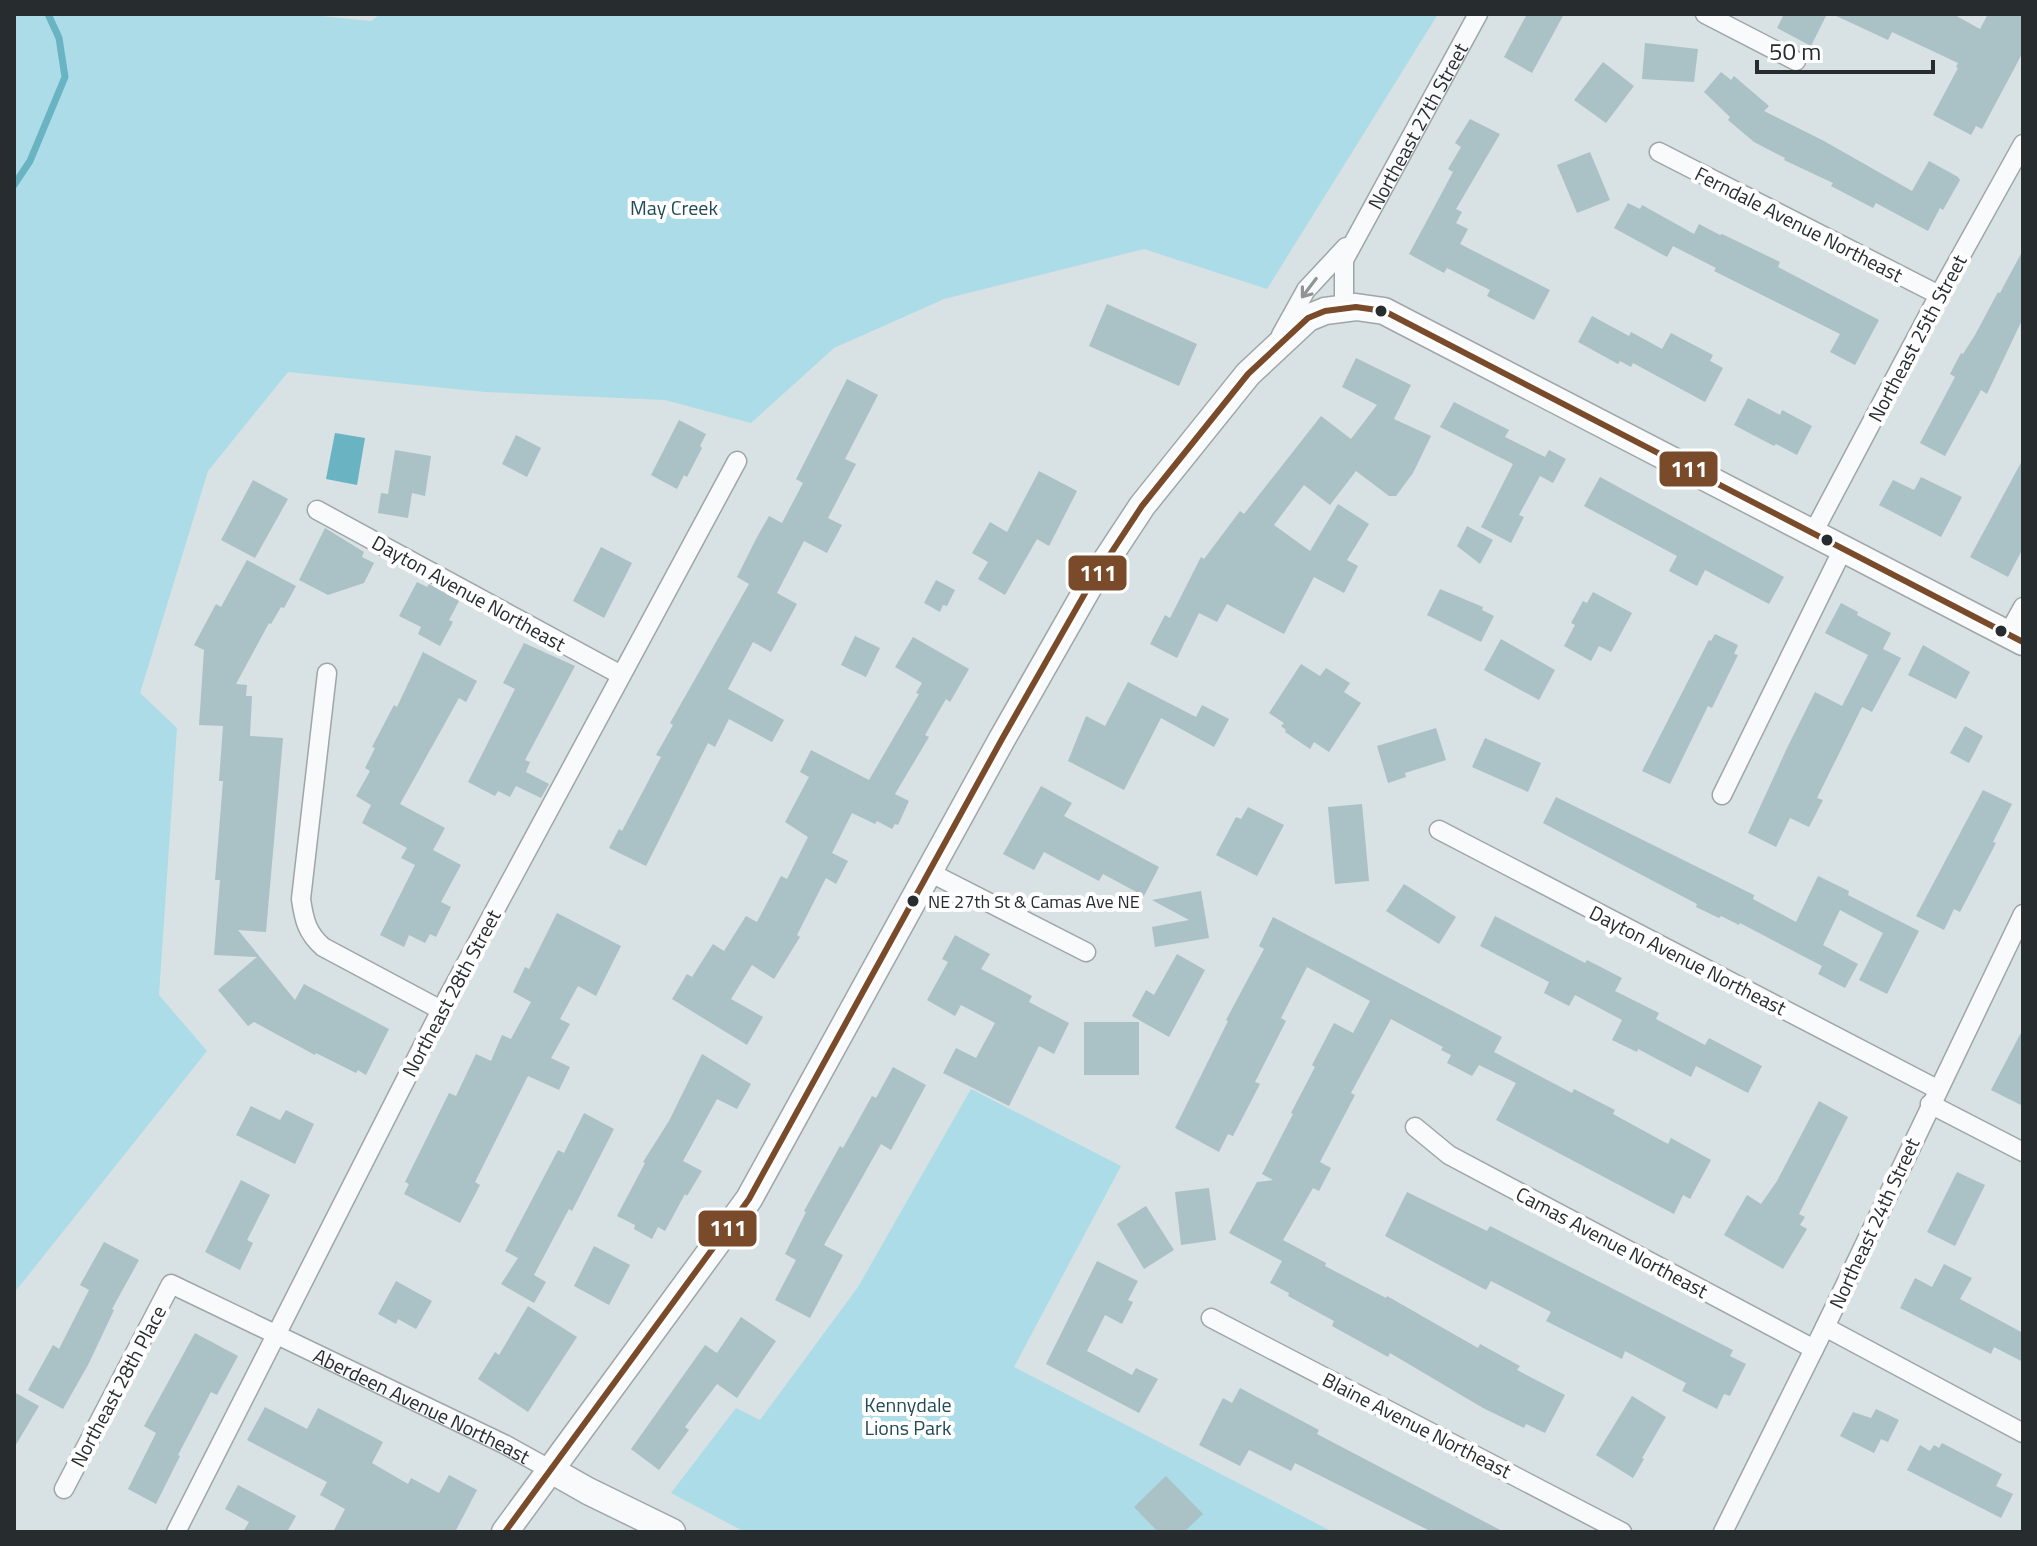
<svg xmlns="http://www.w3.org/2000/svg" width="2037" height="1546" viewBox="0 0 2037 1546" font-family="'Titillium Web',sans-serif">
	<style>
		.green { fill: #acdce7 }
		.water { fill: #6ab3c2 }
		.lines { fill: none; stroke-linecap: round; stroke-linejoin: round }
		.stream { stroke: #6ab3c2; stroke-width: 7 }
		.building { fill: #aac1c6 }
		.street-casing { stroke: #9fa6a8; stroke-width: 21 }
		.secondary-casing { stroke: #9fa6a8; stroke-width: 29 }
		.street { stroke: #f9fafb; stroke-width: 18 }
		.secondary { stroke: #f9fafb; stroke-width: 26 }
		.bus-1-casing { stroke: #fff; stroke-width: 12 }
		.bus-1 { stroke: #7a4b2a; stroke-width: 6 }
		.oneway { stroke: #909495 }
		.bus-dot { fill: #272d2f; stroke: #fff; stroke-width: 3 }
		.labels { text-anchor: middle; dominant-baseline: central; stroke-width: 8; stroke-linejoin: round; paint-order: stroke }
		.bus-label { font-size: 18px; fill: #272d2f; stroke: #fff; text-anchor: start }
		.street-label { font-size: 20px; fill: #272d2f; stroke: #fff }
		.park-label { font-size: 20px; fill: #214c56; stroke: #fff }
		.line-badge { stroke: #fff; stroke-width: 3 }
		.badge-label { font-size: 22px; text-anchor: middle; font-weight: bold; fill: #fff }
	</style>
	<rect width="100%" height="100%" fill="#d8e1e3"/>
	<!-- green -->
	<g class="green">
		<polygon points="14,14 300,14 371,21 381,14 1438,14 1267,289 1144,249 944,299 834,348 751,423 665,400 485,392 288,372 208,471 140,693 177,728 159,995 207,1051 14,1293"/>
		<polygon points="971,1089 1121,1166 1014,1367 1333,1532 745,1532 671,1493 736,1408 760,1420 858,1287"/>
	</g>
	<!-- water -->
	<polygon class="water" points="335,433 365,438 357,485 326,479"/>
	<g class="lines">
		<!-- stream -->
		<polyline class="stream" points="14,185 30,161 65,77 59,38 48,14"/>
	</g>
	<!-- building -->
	<g class="building">
		<polygon points="1527,14 1564,14 1532,73 1504,57"/>
		<polygon points="1784,14 1827,14 1811,46 1777,28"/>
		<polygon points="1832,14 1953,14 1980,29 1988,14 2023,14 2023,52 1982,129 1976,126 1971,135 1933,115 1958,68 1956,67 1958,63 1892,32 1888,40"/>
		<polygon points="1645,43 1698,49 1694,82 1642,79"/>
		<polygon points="1603,62 1634,86 1606,123 1574,100"/>
		<polygon points="1721,72 1731,80 1734,76 1769,106 1764,111 1824,141 1912,191 1929,161 1958,177 1960,180 1943,210 1940,208 1928,231 1876,203 1873,208 1831,186 1833,183 1784,160 1785,158 1754,142 1728,120 1730,117 1704,92"/>
		<polygon points="1470,119 1500,134 1456,209 1462,212 1456,223 1468,229 1460,244 1550,290 1534,320 1487,296 1490,290 1447,268 1444,273 1409,254 1453,172 1448,169 1461,147 1455,143"/>
		<polygon points="1590,152 1610,200 1577,213 1557,165"/>
		<polygon points="1628,203 1640,209 1642,205 1694,234 1699,224 1720,235 1722,234 1780,262 1778,267 1879,320 1855,365 1830,352 1840,334 1714,271 1716,268 1673,246 1667,257 1614,228"/>
		<polygon points="2023,250 2023,318 1987,394 1981,390 1945,456 1920,443 1955,377 1950,374 1961,353 1963,354 1975,335 1998,292 2000,293"/>
		<polygon points="1107,304 1197,344 1179,386 1089,346"/>
		<polygon points="1592,316 1629,336 1631,332 1662,349 1671,333 1713,355 1710,361 1723,368 1705,402 1633,363 1631,367 1620,361 1618,364 1578,342"/>
		<polygon points="1356,358 1411,385 1394,419 1431,436 1413,473 1396,496 1389,496 1356,471 1330,505 1304,485 1274,525 1310,551 1338,504 1369,524 1347,560 1358,566 1344,593 1314,577 1284,634 1227,604 1217,622 1199,613 1177,658 1150,644 1165,615 1170,618 1201,557 1204,559 1240,511 1244,514 1321,416 1351,439 1377,405 1342,387"/>
		<polygon points="847,379 878,395 845,459 856,464 828,518 842,525 827,553 804,541 777,593 797,604 771,652 753,642 728,689 784,720 772,742 729,719 715,747 708,743 646,866 609,848 619,829 622,831 661,757 656,755 673,725 670,723 749,584 737,577 756,539 769,516 782,523 803,483 796,479"/>
		<polygon points="1748,398 1780,415 1782,410 1812,426 1797,455 1776,444 1774,446 1734,425"/>
		<polygon points="1454,402 1509,430 1505,437 1545,457 1549,450 1566,459 1553,483 1540,476 1519,515 1524,517 1511,543 1481,527 1513,464 1440,427"/>
		<polygon points="679,420 706,434 700,446 702,448 687,477 684,475 677,489 651,475"/>
		<polygon points="516,435 541,448 527,477 502,464"/>
		<polygon points="395,450 431,456 425,496 412,493 408,518 378,513 381,493 388,494"/>
		<polygon points="2023,459 2023,548 2008,577 1970,557"/>
		<polygon points="1039,471 1077,491 1049,546 1037,539 1005,595 978,579 988,562 972,553 990,522 1007,532"/>
		<polygon points="1600,477 1784,577 1769,604 1705,570 1697,586 1669,571 1677,556 1584,506"/>
		<polygon points="1921,477 1962,497 1941,537 1879,505 1893,480 1914,490"/>
		<polygon points="253,480 288,499 255,558 221,540"/>
		<polygon points="1467,526 1493,540 1480,564 1457,546"/>
		<polygon points="325,528 364,552 362,557 374,563 364,583 328,595 299,580"/>
		<polygon points="601,547 632,563 604,618 573,601"/>
		<polygon points="247,560 296,586 284,608 281,607 271,624 269,623 236,684 247,685 246,696 252,696 250,736 283,738 266,932 238,930 295,1000 304,984 389,1029 366,1075 358,1070 356,1073 316,1053 315,1055 254,1022 248,1026 218,990 257,957 214,955 220,880 215,880 223,781 219,781 223,726 199,725 204,650 194,645 216,604 221,607"/>
		<polygon points="936,580 955,590 947,606 943,605 940,612 924,603"/>
		<polygon points="417,582 427,587 429,584 459,601 449,620 453,622 440,646 418,634 421,627 399,616"/>
		<polygon points="1440,589 1483,607 1482,610 1494,616 1481,642 1427,615"/>
		<polygon points="1593,592 1632,613 1611,652 1599,646 1591,661 1564,646 1575,625 1571,623 1583,601 1587,603"/>
		<polygon points="1841,603 1858,612 1857,615 1891,633 1883,649 1901,658 1872,712 1862,707 1817,798 1823,800 1809,827 1790,818 1776,847 1748,833 1788,746 1815,692 1842,706 1868,655 1825,633"/>
		<polygon points="1715,634 1738,645 1734,654 1738,655 1712,708 1708,706 1670,784 1642,771 1709,640 1711,641"/>
		<polygon points="855,636 880,648 866,677 841,665"/>
		<polygon points="913,637 969,669 950,702 946,699 925,735 929,737 895,794 909,801 898,825 895,824 892,829 877,821 875,824 852,813 832,853 848,861 836,884 826,878 797,935 800,937 774,979 752,965 731,999 763,1017 747,1045 672,999 687,974 692,977 713,944 724,951 746,916 757,922 781,876 787,879 808,837 785,822 809,777 800,772 811,750 869,780 919,694 916,693 922,683 895,667"/>
		<polygon points="1501,639 1555,670 1539,700 1484,670"/>
		<polygon points="524,643 575,666 525,760 530,762 526,772 549,784 541,798 516,786 510,797 498,791 495,796 468,782 515,689 503,683"/>
		<polygon points="1923,645 1970,672 1956,699 1908,675"/>
		<polygon points="423,652 477,681 466,702 459,698 400,804 445,828 433,850 461,865 441,902 451,907 436,937 430,934 425,943 409,935 404,947 380,935 415,865 401,858 407,848 362,823 371,805 356,796 370,771 365,768 375,748 372,747 394,705 397,707"/>
		<polygon points="1301,664 1320,676 1326,668 1350,683 1344,692 1361,703 1329,752 1314,742 1310,749 1285,732 1286,730 1281,726 1284,723 1269,713"/>
		<polygon points="1128,682 1196,717 1202,705 1229,719 1214,747 1161,718 1124,790 1068,761 1086,716 1105,726"/>
		<polygon points="1965,726 1983,736 1969,763 1950,753"/>
		<polygon points="1436,728 1446,760 1405,773 1406,777 1388,783 1377,746"/>
		<polygon points="1485,738 1541,763 1528,792 1472,767"/>
		<polygon points="1041,786 1072,803 1064,816 1159,867 1144,896 1103,874 1099,881 1044,852 1034,870 1003,854"/>
		<polygon points="1983,790 2012,804 1993,842 1996,843 1960,912 1954,909 1944,930 1916,916"/>
		<polygon points="1556,797 1754,895 1753,899 1796,922 1818,876 1849,891 1848,895 1919,931 1887,994 1859,980 1883,933 1840,910 1823,945 1858,964 1845,988 1818,974 1822,966 1740,923 1739,925 1721,916 1719,918 1696,907 1697,904 1543,823"/>
		<polygon points="1362,804 1369,881 1335,884 1328,807"/>
		<polygon points="1248,807 1284,825 1257,876 1216,855 1236,817 1241,819"/>
		<polygon points="1404,884 1456,917 1439,944 1386,911"/>
		<polygon points="1201,891 1209,938 1155,947 1152,927 1189,920 1152,900"/>
		<polygon points="557,913 621,946 596,996 578,986 560,1019 570,1024 551,1058 570,1067 559,1090 528,1076 475,1182 480,1185 460,1223 404,1194 409,1184 405,1182 449,1093 456,1096 476,1054 491,1061 502,1035 511,1039 531,1002 513,992 525,967 529,969"/>
		<polygon points="1495,916 1585,963 1587,960 1622,978 1615,991 1659,1013 1656,1019 1705,1045 1709,1038 1762,1066 1748,1093 1696,1066 1691,1077 1638,1049 1637,1052 1612,1040 1622,1020 1575,995 1569,1006 1544,993 1549,982 1480,946"/>
		<polygon points="1273,917 1502,1037 1494,1052 1572,1093 1574,1089 1615,1110 1613,1114 1668,1144 1671,1138 1711,1160 1690,1199 1683,1195 1674,1214 1496,1120 1516,1083 1479,1065 1472,1076 1447,1063 1451,1055 1441,1050 1443,1047 1391,1019 1351,1093 1355,1095 1320,1162 1331,1168 1319,1191 1313,1188 1283,1240 1326,1263 1325,1266 1386,1298 1387,1296 1478,1348 1480,1344 1520,1366 1517,1370 1565,1395 1545,1433 1526,1424 1524,1428 1483,1408 1390,1353 1388,1357 1332,1326 1334,1321 1288,1296 1289,1293 1270,1283 1282,1261 1229,1233 1257,1182 1273,1180 1262,1174 1293,1114 1291,1113 1315,1067 1312,1065 1334,1023 1353,1033 1370,1001 1307,967 1281,1018 1286,1021 1255,1082 1260,1084 1233,1136 1228,1134 1219,1152 1175,1128 1228,1021 1226,1020 1264,949 1259,946"/>
		<polygon points="955,935 990,954 981,969 1032,996 1029,1002 1069,1023 1054,1054 1039,1046 1009,1106 943,1073 956,1048 976,1058 995,1023 961,1005 955,1016 927,1000 948,962 942,959"/>
		<polygon points="1177,954 1205,970 1169,1037 1132,1016 1146,990 1154,995"/>
		<rect x="1084" y="1022" width="55" height="53"/>
		<polygon points="2023,1029 2023,1106 1991,1090"/>
		<polygon points="702,1054 751,1084 737,1109 717,1099 683,1161 702,1171 687,1196 685,1194 665,1231 658,1227 652,1239 634,1229 635,1225 617,1216 645,1163 643,1162 669,1121"/>
		<polygon points="893,1067 926,1085 891,1150 881,1144 824,1245 843,1255 810,1318 775,1300 796,1260 785,1254 806,1212 804,1211 840,1146 843,1148 872,1096 876,1098"/>
		<polygon points="1819,1101 1848,1117 1799,1214 1805,1217 1800,1225 1807,1229 1783,1269 1724,1235 1747,1195 1761,1204 1777,1181"/>
		<polygon points="251,1106 280,1120 286,1110 314,1124 295,1164 236,1135"/>
		<polygon points="584,1113 614,1129 572,1211 569,1209 534,1275 546,1282 534,1303 501,1284 518,1258 505,1251 558,1150 564,1153"/>
		<polygon points="1957,1172 1985,1185 1955,1246 1927,1232"/>
		<polygon points="241,1180 270,1195 247,1240 253,1243 240,1270 205,1252"/>
		<polygon points="1209,1188 1216,1240 1181,1245 1175,1192"/>
		<polygon points="1407,1192 1487,1231 1490,1226 1733,1350 1730,1356 1746,1364 1730,1396 1724,1394 1717,1409 1682,1391 1686,1383 1625,1351 1622,1359 1546,1321 1551,1312 1491,1281 1486,1290 1385,1236"/>
		<polygon points="1146,1206 1174,1250 1144,1269 1117,1224"/>
		<polygon points="104,1242 139,1260 112,1309 114,1310 88,1365 63,1409 28,1390 53,1345 59,1349 89,1290 80,1285"/>
		<polygon points="594,1246 630,1265 609,1305 574,1286"/>
		<polygon points="1097,1261 1138,1281 1128,1300 1133,1302 1122,1324 1105,1315 1087,1351 1132,1375 1136,1368 1158,1379 1139,1413 1046,1364"/>
		<polygon points="1944,1264 1972,1278 1960,1299 2023,1333 2023,1362 1994,1347 1991,1354 1900,1308 1915,1278 1932,1287"/>
		<polygon points="396,1281 432,1301 416,1329 398,1319 396,1324 378,1314"/>
		<polygon points="528,1306 577,1337 528,1412 478,1379 495,1352 499,1355"/>
		<polygon points="741,1317 776,1341 737,1398 717,1384 685,1427 689,1430 659,1470 631,1449 705,1345 717,1353"/>
		<polygon points="195,1333 238,1356 217,1395 211,1392 178,1455 180,1456 156,1504 128,1489 156,1433 144,1426"/>
		<polygon points="1240,1388 1319,1430 1317,1434 1504,1532 1432,1532 1295,1463 1291,1471 1249,1450 1240,1466 1199,1445 1223,1398 1232,1403"/>
		<polygon points="14,1392 39,1406 14,1448"/>
		<polygon points="1632,1396 1666,1417 1642,1458 1644,1459 1633,1478 1596,1455"/>
		<polygon points="265,1407 307,1429 318,1408 383,1442 372,1463 408,1484 411,1478 439,1493 449,1475 477,1490 455,1532 333,1532 345,1509 320,1495 327,1482 247,1440"/>
		<polygon points="1876,1409 1899,1420 1888,1442 1881,1439 1874,1453 1840,1436 1853,1412 1871,1418"/>
		<polygon points="1942,1443 2002,1474 1996,1486 2013,1494 2001,1518 1907,1470 1920,1445 1930,1451 1934,1445 1939,1448"/>
		<polygon points="1166,1476 1203,1514 1184,1532 1158,1532 1134,1507"/>
		<polygon points="238,1485 296,1516 287,1532 243,1532 249,1522 225,1509"/>
	</g>
	<g class="lines">
		<defs>
			<g id="street">
				<polyline points="1705,14 1796,61"/>
				<polyline points="1659,152 1939,295"/>
				<path id="s1" d="M1344,309V260L1478,14"/>
				<polyline points="1281,335 1306,290 1346,247"/>
				<polyline points="317,510 621,675"/>
				<polyline points="1813,533 1939,295 2023,144"/>
				<polyline points="2008,634 2023,607"/>
				<path d="M327,673L301,899C304,920 307,933 323,947L441,1010"/>
				<polyline points="1722,795 1843,549"/>
				<polyline points="1439,830 1937,1089"/>
				<polyline points="929,872 1086,952"/>
				<polyline points="1930,1104 2023,1152"/>
				<polyline points="1415,1127 1449,1155 1814,1349"/>
				<polyline points="1211,1318 1622,1532"/>
				<polyline points="1825,1327 2023,1433"/>
				<path id="s2" d="M64,1489L171,1284L504,1444L551,1470"/>
				<polyline points="176,1532 441,1010 737,461"/>
				<polyline points="1723,1532 1825,1327 2023,914"/>
			</g>
			<g id="secondary">
				<polyline points="551,1470 588,1491 672,1532"/>
				<polyline points="505,1532 749,1199 1002,739 1088,588 1142,506 1248,374 1308,318 1325,311 1356,307 1384,311 2023,642"/>
			</g>
		</defs>
		<!-- street casing -->
		<use href="#street" class="street-casing"/>
		<!-- secondary casing -->
		<use href="#secondary" class="secondary-casing"/>
		<!-- street -->
		<use href="#street" class="street"/>
		<!-- secondary -->
		<use href="#secondary" class="secondary"/>
		<defs>
			<polyline id="bus-1" points="505,1532 749,1199 1002,739 1088,588 1142,506 1248,374 1308,318 1325,311 1356,307 1384,311 2023,642"/>
		</defs>
		<!-- bus-1 casing -->
		<use href="#bus-1" class="bus-1-casing"/>
		<!-- bus-1 -->
		<use href="#bus-1" class="bus-1"/>
	</g>
	<!-- one-way arrows -->
	<defs><path id="oneway-shaft" d="M-6 0H5M1.5-3L5.5 0L1.5 3" fill="none" stroke-width="1.6" stroke-linecap="round" stroke-linejoin="round" transform="scale(2)"/></defs>
	<use class="oneway" href="#oneway-shaft" transform="translate(1309 288) rotate(127)"/>
	<!-- markers -->
	<g class="bus-dot">
		<circle cx="1381" cy="311" r="7"/>
		<circle cx="1827" cy="540" r="7"/>
		<circle cx="2001" cy="631" r="7"/>
		<circle cx="913" cy="901" r="7"/>
	</g>
	<g class="labels">
		<!-- bus labels -->
		<g class="bus-label">
			<text x="928" y="901">NE 27th St &amp; Camas Ave NE</text>
		</g>
		<!-- street labels -->
		<g class="street-label">
			<text stroke="none"><textPath href="#s1" startOffset="202">Northeast 27th Street</textPath></text>
			<text transform="translate(1799 224) rotate(27)">Ferndale Avenue Northeast</text>
			<text transform="translate(1917 338) rotate(-62)">Northeast 25th Street</text>
			<text transform="translate(469 593) rotate(29)">Dayton Avenue Northeast</text>
			<text transform="translate(1688 960) rotate(27)">Dayton Avenue Northeast</text>
			<text transform="translate(451 993) rotate(-62)">Northeast 28th Street</text>
			<text transform="translate(1874 1223) rotate(-65)">Northeast 24th Street</text>
			<text transform="translate(1612 1242) rotate(28)">Camas Avenue Northeast</text>
			<text transform="translate(118 1386) rotate(-62)">Northeast 28th Place</text>
			<text stroke="none"><textPath href="#s2" startOffset="510">Aberdeen Avenue Northeast</textPath></text>
			<text transform="translate(1417 1425) rotate(27)">Blaine Avenue Northeast</text>
		</g>
		<!-- park labels -->
		<g class="park-label">
			<text x="674" y="207">May Creek</text>
			<text x="908" y="1404">Kennydale<tspan x="908" dy="23">Lions Park</tspan></text>
		</g>
	</g>
	<g class="line-badge">
		<rect x="1658" y="450" width="61" height="38" rx="8" fill="#7a4b2a"/>
		<rect x="1067" y="554" width="61" height="38" rx="8" fill="#7a4b2a"/>
		<rect x="697" y="1209" width="61" height="39" rx="8" fill="#7a4b2a"/>
	</g>
	<g class="badge-label">
		<text x="1689" y="477">111</text>
		<text x="1098" y="581">111</text>
		<text x="728" y="1236">111</text>
	</g>
	<!-- border -->
	<rect width="2037" height="1546" fill="none" stroke="#272d2f" stroke-width="32"/>
	<!-- scale -->
	<path d="M1757 60v12h176v-12" fill="none" stroke="#272d2f" stroke-width="4"/>
	<text x="1769" y="60" font-size="24" fill="#272d2f" stroke="#ffffff" stroke-width="6" paint-order="stroke">50 m</text>
</svg>
